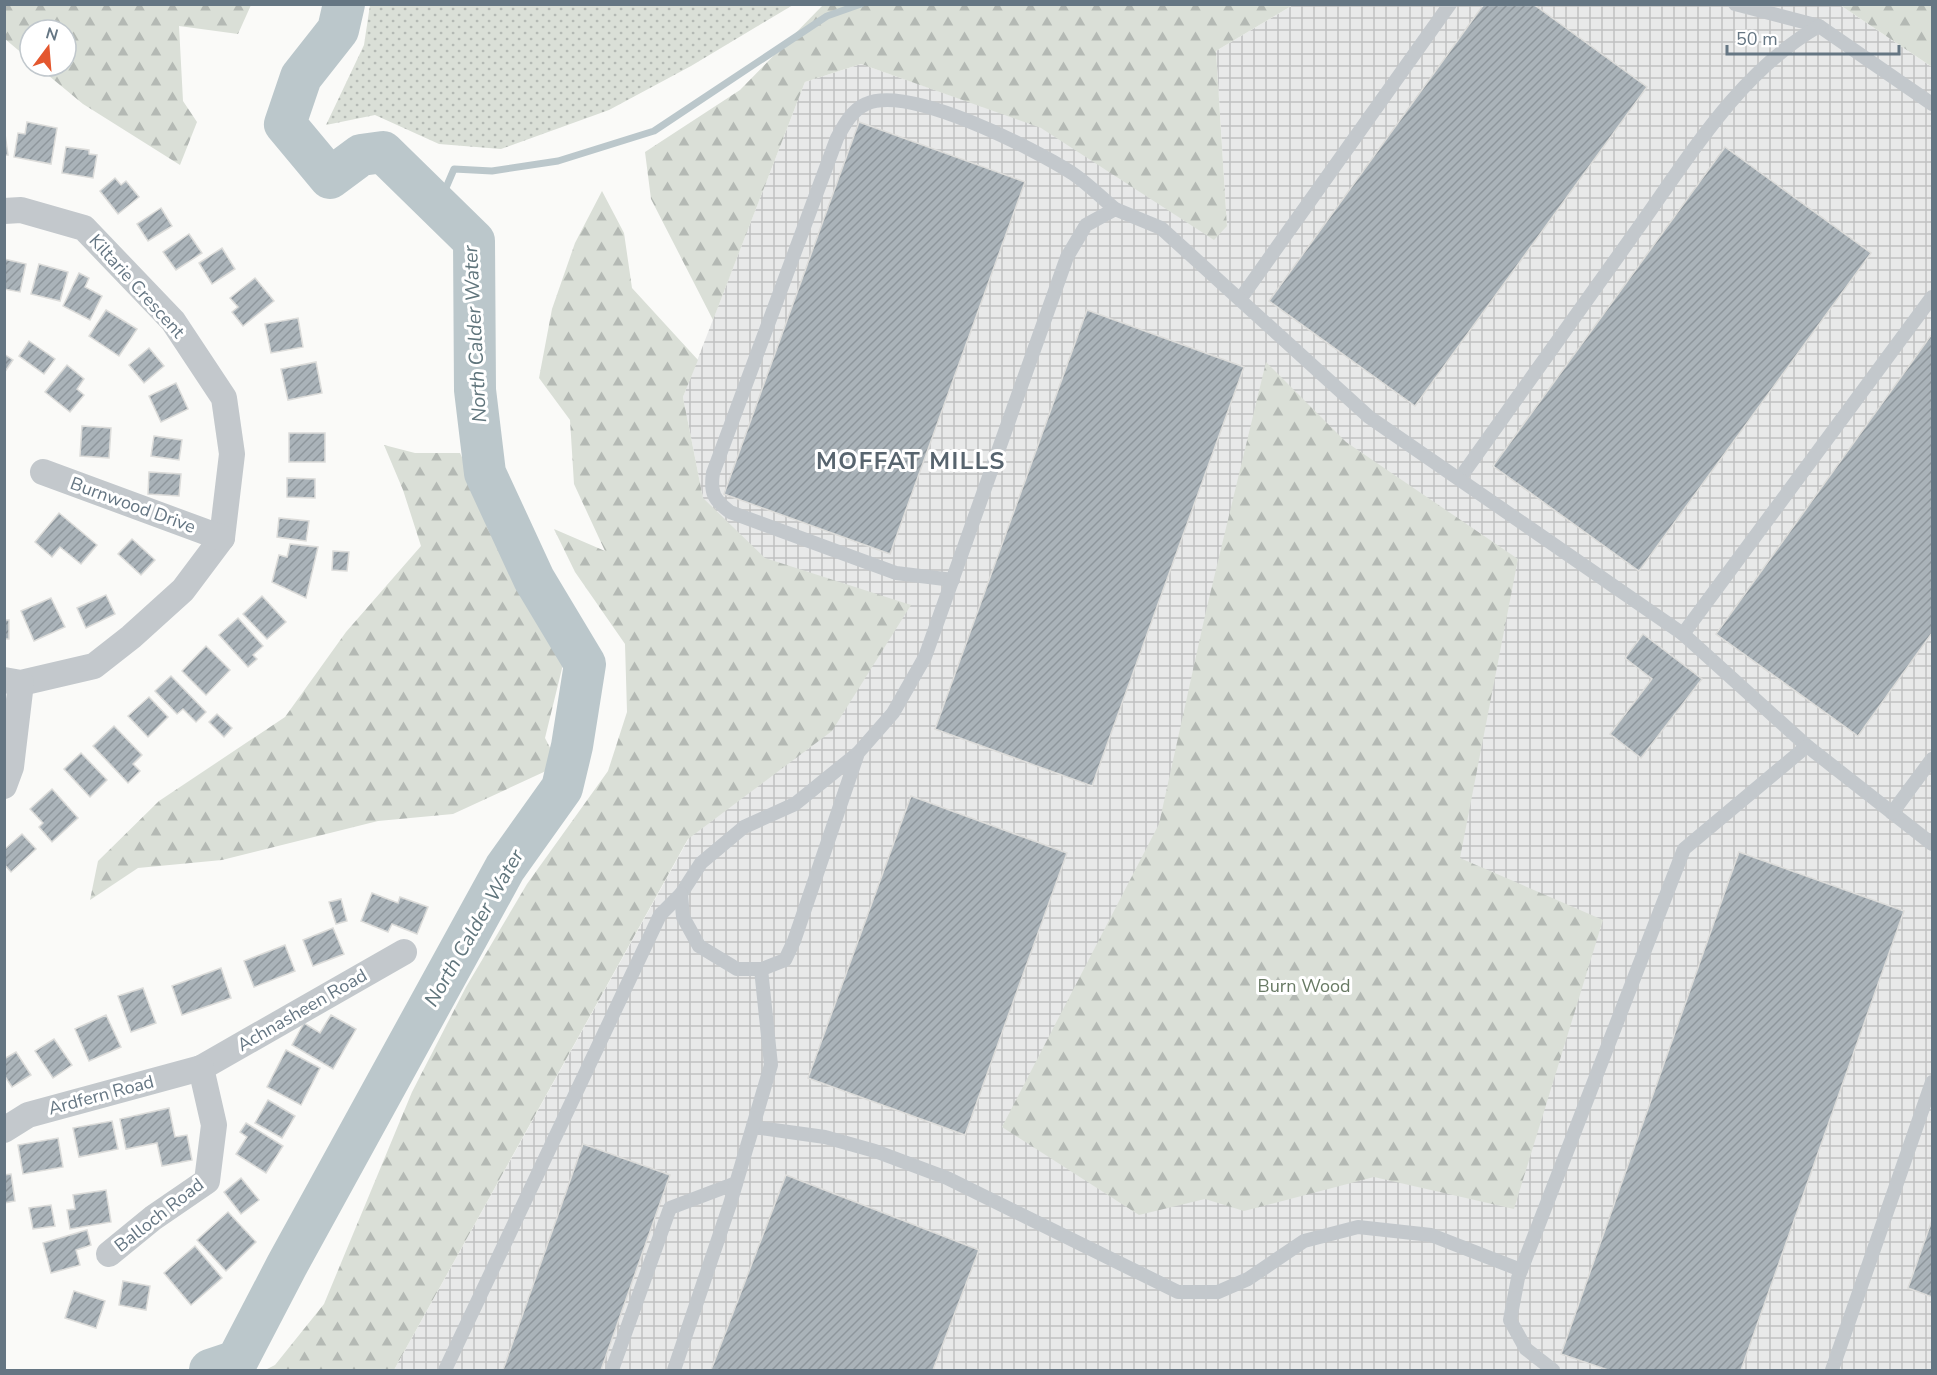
<svg xmlns="http://www.w3.org/2000/svg" width="1937" height="1375" viewBox="0 0 1937 1375" font-family="'Nunito Sans',sans-serif">
	<style>
		.industrial { fill: url(#industrial-grid) }
		.grass { fill: url(#grass-dots) }
		.forest { fill: url(#forest-firs) }
		.lines { fill: none; stroke-linecap: round; stroke-linejoin: round }
		.stream { stroke: #bbc7cb; stroke-width: 7 }
		.river { stroke: #bbc7cb; stroke-width: 42 }
		.building { fill: url(#building-hatch); stroke: #dcdcda; stroke-width: 1.5 }
		.service { stroke: #c3c8cc; stroke-width: 14 }
		.minor { stroke: #c3c8cc; stroke-width: 26 }
		.labels { text-anchor: middle; dominant-baseline: central; stroke-width: 6; stroke-linejoin: round; paint-order: stroke }
		.street-label { font-size: 18px; fill: #657683; stroke: #fff }
		.park-label { font-size: 18px; fill: #687a64; stroke: #fff }
		.water-label { font-size: 20px; font-style: italic; fill: #60757c; stroke: #fff }
		.district-label { font-size: 24px; font-weight: bold; letter-spacing: 1.5px; fill: #57646e; stroke: #fff }
	</style>
	<defs>
		<pattern id="industrial-grid" width="8" height="8" patternUnits="userSpaceOnUse" patternTransform="scale(1.5)"><rect width="8" height="8" fill="#e8e9e9"/><path d="M0 4h8M4 0v8" fill="none" stroke="#c0c1c2"/></pattern>
		<pattern id="grass-dots" width="8" height="8" patternUnits="userSpaceOnUse" patternTransform="scale(1.5)"><rect width="8" height="8" fill="#dadfd7"/><path d="M2 2h.1M6 6h.1" fill="none" stroke="#b4b9b4" stroke-width="1.8" stroke-linecap="round"/></pattern>
		<pattern id="forest-firs" width="22" height="20" patternUnits="userSpaceOnUse" patternTransform="scale(1.5)"><rect width="22" height="20" fill="#dadfd7"/><path d="M5 1l3.5 6h-7zM16 11l3.5 6h-7z" fill="#b4b9b4"/></pattern>
		<pattern id="building-hatch" width="6" height="6" patternUnits="userSpaceOnUse" patternTransform="scale(1.5)"><rect width="6" height="6" fill="#aab3b9"/><path d="M-1 1l2-2M0 6l6-6M5 7l2-2" fill="none" stroke="#8e969c"/></pattern>
	</defs>
	<rect width="100%" height="100%" fill="#fafaf8"/>
	<!-- industrial -->
	<polygon class="industrial" points="1293,5 1840,5 1932,67 1932,1370 394,1370 689,838 703,498 683,397 805,82 861,64 1038,126 1227,226 1216,51"/>
	<!-- grass -->
	<polygon class="grass" points="370,5 370,4 793,5 691,66 609,110 501,149 439,144 375,115 326,125 364,45"/>
	<!-- forest -->
	<g class="forest">
		<polygon points="5,4 251,4 251,5 238,34 179,26 183,101 197,122 180,165 83,104 37,66 66,66 66,30 30,30 30,60 5,39"/>
		<polygon points="823,5 823,4 1293,5 1216,51 1227,226 1214,240 1041,128 861,64 805,82 713,320 651,199 645,152 740,90"/>
		<polygon points="1840,5 1932,5 1932,67"/>
		<polygon points="602,191 624,233 632,288 698,360 683,397 703,498 765,558 911,605 832,731 688,839 394,1370 265,1370 275,1365 324,1304 412,1092 466,987 527,884 608,771 627,712 625,644 575,572 554,529 605,551 574,484 570,420 539,378 552,309 575,243"/>
		<polygon points="1266,362 1346,442 1518,559 1460,858 1603,920 1514,1209 1374,1177 1244,1211 1205,1199 1139,1215 1002,1127 1159,824 1206,611"/>
		<polygon points="384,445 415,453 460,453 511,565 566,652 545,738 559,765 453,814 378,821 222,860 138,868 90,900 98,861 159,801 285,717 346,632 421,546 403,490"/>
	</g>
	<g class="lines">
		<!-- stream -->
		<polyline class="stream" points="439,204 454,169 492,171 558,161 654,131 827,16 861,4"/>
		<!-- river -->
		<polyline class="river" points="210,1370 237,1361 287,1265 505,868 562,788 572,746 585,664 534,579 485,473 475,390 474,241 383,152 361,155 330,178 285,124 301,77 338,30 344,4"/>
	</g>
	<!-- building -->
	<g class="building">
		<polygon points="1484,4 1533,4 1647,87 1415,406 1269,301"/>
		<polygon points="27,122 57,128 51,164 14,157 18,133 25,134"/>
		<polygon points="859,122 1025,182 890,554 724,494"/>
		<polygon points="4,127 8,155 4,155"/>
		<polygon points="66,147 89,150 89,154 97,155 93,178 62,173"/>
		<polygon points="1725,147 1871,253 1639,571 1493,466"/>
		<polygon points="115,178 121,185 126,181 139,197 118,214 100,191"/>
		<polygon points="161,208 172,226 148,241 137,224"/>
		<polygon points="189,234 202,253 176,270 163,252"/>
		<polygon points="222,248 235,269 212,284 199,263"/>
		<polygon points="4,259 26,264 20,292 4,289"/>
		<polygon points="39,264 68,272 60,301 31,294"/>
		<polygon points="79,273 89,278 85,287 102,296 90,320 63,306"/>
		<polygon points="255,278 274,301 243,326 232,312 238,307 230,298"/>
		<polygon points="106,310 137,329 119,356 89,336"/>
		<polygon points="1087,310 1244,367 1092,786 935,729"/>
		<polygon points="298,318 303,347 271,353 265,324"/>
		<polygon points="1932,334 1932,633 1858,736 1716,634"/>
		<polygon points="29,341 55,359 44,374 19,356"/>
		<polygon points="149,348 164,366 144,383 129,365"/>
		<polygon points="4,354 13,360 4,373"/>
		<polygon points="316,362 322,393 288,400 281,369"/>
		<polygon points="67,365 84,379 77,389 84,395 70,412 45,392"/>
		<polygon points="176,383 188,409 161,422 149,396"/>
		<polygon points="82,426 111,428 109,458 80,456"/>
		<rect x="289" y="433" width="36" height="29"/>
		<polygon points="154,436 182,440 179,460 151,456"/>
		<polygon points="149,472 181,474 179,496 148,494"/>
		<polygon points="287,478 315,479 315,498 287,497"/>
		<polygon points="59,513 97,545 81,564 60,547 52,557 35,542"/>
		<polygon points="279,518 309,521 306,541 277,537"/>
		<polygon points="132,539 155,560 141,575 118,554"/>
		<polygon points="290,544 318,547 306,598 272,582 279,555 287,557"/>
		<polygon points="333,551 349,552 347,571 332,570"/>
		<polygon points="106,595 115,614 86,628 77,608"/>
		<polygon points="262,596 286,622 267,639 243,614"/>
		<polygon points="51,598 65,627 34,641 21,611"/>
		<polygon points="238,618 263,646 253,655 257,659 248,667 219,635"/>
		<rect x="4" y="620" width="5" height="19"/>
		<polygon points="1643,634 1702,679 1641,758 1610,734 1652,679 1625,658"/>
		<polygon points="206,646 230,670 206,695 182,671"/>
		<polygon points="171,676 206,712 196,722 183,709 177,714 155,691"/>
		<polygon points="149,697 168,717 148,737 128,716"/>
		<polygon points="217,714 232,728 224,737 209,722"/>
		<polygon points="114,726 142,755 133,764 140,771 128,783 93,746"/>
		<polygon points="81,753 107,780 90,797 64,769"/>
		<polygon points="52,789 78,818 52,842 39,827 43,823 30,809"/>
		<polygon points="911,796 1067,853 965,1135 808,1078"/>
		<polygon points="22,834 36,849 11,872 4,864 4,850"/>
		<polygon points="1739,852 1904,911 1741,1370 1608,1370 1561,1354"/>
		<polygon points="372,893 398,903 400,897 428,907 417,934 392,924 388,932 361,921"/>
		<polygon points="341,899 347,921 336,924 329,902"/>
		<polygon points="333,928 344,954 313,966 303,940"/>
		<polygon points="285,945 295,971 254,987 244,961"/>
		<polygon points="221,968 231,998 182,1015 172,986"/>
		<polygon points="143,988 156,1023 131,1032 118,996"/>
		<polygon points="106,1015 121,1047 89,1061 75,1029"/>
		<polygon points="331,1015 356,1029 333,1069 292,1045 304,1023 320,1033"/>
		<polygon points="54,1039 72,1065 53,1078 35,1051"/>
		<polygon points="286,1050 320,1068 301,1105 267,1087"/>
		<polygon points="16,1052 31,1075 12,1087 4,1075 4,1059"/>
		<polygon points="268,1100 295,1116 282,1138 255,1123"/>
		<polygon points="169,1108 175,1137 187,1135 192,1160 162,1166 157,1143 126,1149 120,1119"/>
		<polygon points="112,1121 118,1149 79,1157 73,1128"/>
		<polygon points="246,1123 283,1146 266,1173 236,1154 247,1137 240,1132"/>
		<polygon points="58,1138 63,1167 23,1174 18,1145"/>
		<polygon points="583,1144 670,1175 601,1370 503,1370"/>
		<polygon points="11,1174 15,1201 4,1203 4,1175"/>
		<polygon points="786,1175 979,1250 933,1370 711,1370"/>
		<polygon points="241,1178 259,1200 241,1214 224,1192"/>
		<polygon points="106,1190 111,1222 70,1229 67,1210 75,1209 73,1195"/>
		<polygon points="51,1205 55,1226 33,1229 29,1208"/>
		<polygon points="228,1212 256,1242 226,1271 197,1240"/>
		<polygon points="1932,1220 1932,1297 1908,1288"/>
		<polygon points="87,1230 91,1245 76,1250 80,1265 51,1273 43,1243"/>
		<polygon points="195,1246 222,1278 191,1305 164,1273"/>
		<polygon points="123,1281 150,1286 146,1310 119,1305"/>
		<polygon points="74,1291 105,1301 96,1328 65,1318"/>
	</g>
	<g class="lines">
		<!-- service -->
		<g class="service">
			<polyline points="1735,4 1819,26 1932,104"/>
			<polyline points="1241,298 1450,4"/>
			<path d="M1460,478C1517,398 1574,318 1631,238C1686,162 1736,74 1819,26"/>
			<path d="M953,580L896,573L730,512C714,500 710,493 713,473L837,138C844,125 852,110 866,104C909,84 1034,149 1072,173C1087,183 1101,197 1115,209"/>
			<polyline points="1683,634 1932,297"/>
			<polyline points="858,753 794,941 785,960 762,969 737,969 699,946 683,917 681,894 701,863 744,827 795,804 858,753 893,713 925,657 1067,257 1086,225 1115,209 1161,228 1369,417 1683,634 1807,746 1932,844"/>
			<polyline points="1892,813 1932,759"/>
			<polyline points="753,1127 825,1137 875,1151 947,1178 1178,1292 1218,1292 1248,1279 1304,1241 1358,1227 1431,1235 1521,1270"/>
			<polyline points="445,1370 660,915 681,894"/>
			<polyline points="612,1370 670,1208 736,1183"/>
			<polyline points="674,1370 730,1204 771,1065 761,969"/>
			<polyline points="1553,1370 1526,1349 1510,1320 1518,1278 1684,849 1807,746"/>
			<polyline points="1832,1370 1932,1082"/>
		</g>
		<!-- minor -->
		<g class="minor">
			<polyline points="4,211 21,210 84,228 173,321 224,398 232,454 222,538 183,590 131,637 94,666 21,683 4,680"/>
			<polyline points="43,472 222,538"/>
			<polyline points="4,786 11,767 21,683"/>
			<polyline points="4,1130 28,1115 201,1068 404,952"/>
			<polyline points="109,1254 153,1218 207,1181 214,1125 201,1068"/>
		</g>
	</g>
	<g class="labels">
		<!-- street labels -->
		<g class="street-label">
			<text transform="translate(137 286) rotate(48)">Kiltarie Crescent</text>
			<text transform="translate(133 505) rotate(20)">Burnwood Drive</text>
			<text transform="translate(302 1010) rotate(-30)">Achnasheen Road</text>
			<text transform="translate(101 1095) rotate(-15)">Ardfern Road</text>
			<text transform="translate(159 1215) rotate(-38)">Balloch Road</text>
		</g>
		<!-- park labels -->
		<g class="park-label">
			<text x="1304" y="986">Burn Wood</text>
		</g>
		<!-- water labels -->
		<g class="water-label">
			<text transform="translate(475 334) rotate(-93)">North Calder Water</text>
			<text transform="translate(474 928) rotate(-60)">North Calder Water</text>
		</g>
		<!-- district labels -->
		<g class="district-label">
			<text x="911" y="461">MOFFAT MILLS</text>
		</g>
	</g>
	<!-- border -->
	<rect width="1937" height="1375" fill="none" stroke="#657683" stroke-width="12"/>
	<!-- north arrow -->
	<g transform="translate(48 48) rotate(16)"><circle r="28" fill="#ffffff" stroke="#c1c8cd" stroke-width="1.5"/>
	<path d="M0-4.5L10 22L0 15L-10 22Z" fill="#e4572e"/>
	<text y="-9" font-size="16" font-weight="bold" text-anchor="middle" fill="#657683">N</text>
	</g>
	<!-- scale -->
	<path d="M1727 45v9h172v-9" fill="none" stroke="#657683" stroke-width="3"/>
	<text x="1736" y="45" font-size="18" fill="#657683" stroke="#ffffff" stroke-width="4.5" paint-order="stroke">50 m</text>
</svg>
